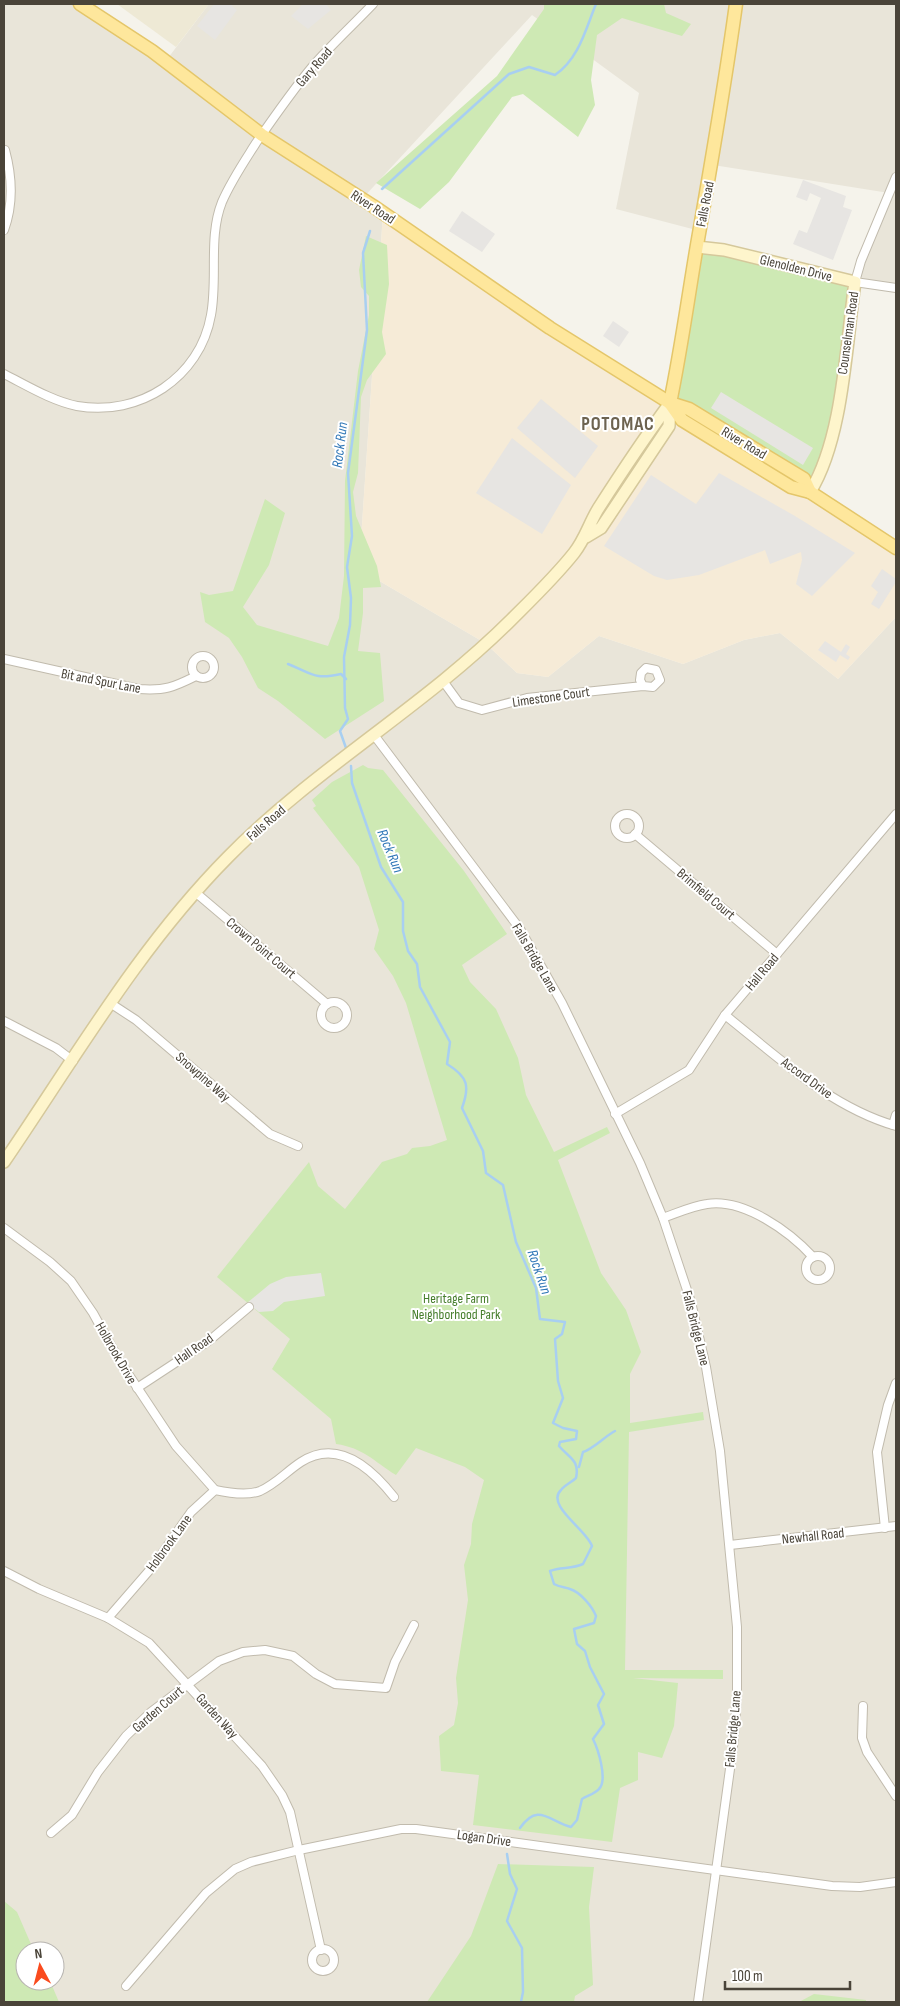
<svg xmlns="http://www.w3.org/2000/svg" width="900" height="2006" viewBox="0 0 900 2006" font-family="'Sofia Sans Condensed',sans-serif">
	<style>
		.residential { fill: #e9e5d9; fill-rule: evenodd }
		.commercial { fill: #f6ebd7 }
		.education { fill: #eee9d5 }
		.green { fill: #cee9b4 }
		.parking { fill: #e7e5e2 }
		.lines { fill: none; stroke-linecap: round; stroke-linejoin: round }
		.stream { stroke: #a8cff1; stroke-width: 2.5 }
		.street-casing { stroke: #c1bbad; stroke-width: 10 }
		.secondary-casing { stroke: #d5c89b; stroke-width: 14 }
		.primary-casing { stroke: #e4c66a; stroke-width: 15 }
		.street { stroke: #fff; stroke-width: 8 }
		.secondary { stroke: #fef5cc; stroke-width: 11 }
		.primary { stroke: #fee79c; stroke-width: 12 }
		.labels { text-anchor: middle; dominant-baseline: central; stroke-width: 4; stroke-linejoin: round; paint-order: stroke }
		.street-label { font-size: 14px; fill: #4a4439; stroke: #fff }
		.park-label { font-size: 14px; fill: #457d2b; stroke: #fff }
		.water-label { font-size: 15px; font-style: italic; fill: #3077b7; stroke: #fff }
		.district-label { font-size: 19px; font-weight: bold; letter-spacing: 1px; fill: #6d6350; stroke: #fff }
	</style>
	<rect width="100%" height="100%" fill="#f5f3eb"/>
	<!-- residential -->
	<path class="residential" d="M4,4H80L165,62L209,4H896V288L855,282L889,193L713,165L700,231L616,209L639,93L532,15L362,199L383,213L359,569L485,643L517,673L548,677L599,636L683,664L744,640L780,633L838,679L896,617V2002H4ZM25,1951H55V1981H25Z"/>
	<!-- commercial -->
	<polygon class="commercial" points="383,213 670,403 791,487 896,548 896,617 838,679 780,633 744,640 683,664 599,636 548,677 517,673 485,643 359,569"/>
	<!-- education -->
	<polygon class="education" points="117,4 209,4 176,47"/>
	<!-- green -->
	<g class="green">
		<polygon points="544,4 664,4 666,13 691,24 682,36 622,18 597,35 591,80 595,105 578,137 523,94 512,97 449,182 420,209 376,183 497,76 544,9"/>
		<polygon points="366,236 387,245 389,284 382,332 386,354 367,380 361,397 358,473 353,492 356,516 377,566 381,587 363,588 363,613 358,651 380,653 384,701 325,739 278,701 258,688 242,657 229,638 205,622 200,592 209,595 233,591 265,499 285,513 269,565 243,607 257,625 328,646 339,618 344,576 345,481 358,371 369,315 369,296 361,287 359,270"/>
		<polygon points="697,247 855,282 840,395 810,492 791,487 670,403"/>
		<path d="M363,765L368,768L383,770L464,871L507,934L462,965L470,982L496,1009L518,1058L526,1095L554,1152L607,1127L610,1133L558,1160L601,1273L626,1310L641,1352L630,1374V1423L703,1412L704,1420L629,1432L625,1670H723V1679L633,1678L678,1683L674,1726L662,1758L638,1752V1780L620,1788L612,1842L473,1825L479,1775L441,1771L439,1736L454,1725L458,1703L456,1678L468,1600L464,1565L471,1544L472,1524L484,1480L465,1467L416,1448L396,1475C373,1461 364,1448 336,1444L331,1419L272,1369L290,1339L217,1277L309,1162L318,1186L345,1209L382,1162L407,1154L412,1148L430,1146L447,1140L406,1003L393,976L374,949L379,930L359,867L313,808L316,806L312,800L332,782Z"/>
		<polygon points="498,1864 594,1867 589,1907 593,1985 575,1996 574,2002 427,2002 471,1936"/>
		<polygon points="4,1901 17,1912 34,1951 25,1951 25,1981 50,1981 59,2002 4,2002"/>
		<polygon points="814,1994 866,2000 866,2002 799,2002"/>
	</g>
	<!-- parking -->
	<g class="parking">
		<polygon points="214,4 234,4 232,6 237,10 215,40 197,26"/>
		<polygon points="303,4 326,4 331,10 308,29 291,16"/>
		<polygon points="803,180 846,196 843,207 852,210 833,260 793,244 799,230 807,233 821,198 810,193 807,201 796,197"/>
		<polygon points="462,211 495,234 482,252 449,231"/>
		<polygon points="613,321 629,332 619,347 603,336"/>
		<polygon points="721,392 813,448 803,465 711,408"/>
		<polygon points="541,399 598,446 575,478 517,428"/>
		<polygon points="512,438 571,485 542,534 476,493"/>
		<polygon points="719,473 795,516 855,553 812,596 796,584 802,560 801,552 770,564 765,550 699,575 667,580 654,576 604,546 651,475 696,504"/>
		<polygon points="882,569 896,579 896,582 879,609 871,604 878,592 871,586"/>
		<polygon points="825,641 841,652 846,644 850,647 846,654 850,657 848,660 840,655 836,662 818,650"/>
		<polygon points="321,1273 325,1296 284,1302 273,1311 259,1312 247,1303 270,1284 286,1277"/>
	</g>
	<g class="lines">
		<!-- stream -->
		<g class="stream">
			<path d="M382,189L509,74L529,67L555,75C579,59 586,28 596,4"/>
			<path d="M288,664C313,674 314,680 341,674L346,679"/>
			<polyline points="346,748 340,731 348,719 345,708 344,657 350,625 351,598 347,567 352,536 348,473 367,330 363,253 370,231"/>
			<path d="M351,766L352,783L381,867L403,902V931L408,951L417,964L420,987L450,1042L447,1064C468,1077 470,1086 462,1108L483,1151L486,1173L503,1185L516,1242L536,1288L540,1319L565,1322L562,1334L555,1339L558,1381L563,1398L553,1423L563,1428L577,1431L576,1439L560,1442L559,1446C569,1458 580,1460 576,1478C572,1482 565,1485 561,1490C545,1505 587,1530 592,1546L583,1564C572,1569 561,1567 550,1571L554,1584C559,1587 564,1587 570,1589C580,1592 592,1606 596,1616L594,1623L574,1629L577,1644L585,1651L590,1667L604,1694L598,1705L604,1724L593,1739C598,1749 608,1780 599,1789C596,1793 587,1796 582,1799L577,1820L571,1827C549,1821 538,1802 520,1828"/>
			<path d="M579,1467L583,1452C593,1449 604,1437 615,1431"/>
			<polyline points="507,1854 510,1874 517,1889 507,1921 522,1948 523,1992 521,2002"/>
		</g>
		<defs>
			<g id="street">
				<polyline points="896,177 861,261 855,282 896,288"/>
				<path d="M4,230C14,203 12,176 5,150"/>
				<path d="M4,374C26,385 52,401 77,406C139,417 200,378 211,315C218,278 208,237 222,202C231,181 244,162 256,143C274,117 292,91 312,67C331,45 353,25 373,4"/>
				<circle cx="203" cy="667" r="11"/>
				<path d="M4,659L139,689C165,691 174,687 196,676"/>
				<polyline points="443,681 459,703 482,710 527,698 643,686 653,687 660,680 656,670 646,668 641,673 640,680 643,686"/>
				<polyline points="374,735 520,929 562,1003 640,1163 663,1218 691,1302 706,1367 720,1451 737,1627 737,1699 733,1747 698,2002"/>
				<circle cx="627" cy="826" r="12"/>
				<polyline points="635,834 777,954"/>
				<polyline points="195,892 327,1004"/>
				<circle cx="334" cy="1015" r="13"/>
				<polyline points="110,1003 136,1020 270,1134 298,1146"/>
				<path d="M725,1015C778,1057 830,1107 896,1126"/>
				<polyline points="4,1021 56,1048 73,1061"/>
				<polyline points="615,1114 689,1070 725,1015 896,814"/>
				<polyline points="893,1125 896,1115"/>
				<path d="M663,1218C677,1213 692,1206 707,1204C744,1198 790,1232 813,1257"/>
				<polyline points="4,1228 50,1262 71,1281 93,1313 119,1360 176,1446 215,1490"/>
				<circle cx="818" cy="1268" r="12"/>
				<polyline points="137,1388 210,1340 249,1307"/>
				<polyline points="885,1528 877,1452 888,1405 896,1383"/>
				<polyline points="730,1545 896,1526"/>
				<polyline points="4,1571 39,1589 108,1618 149,1643 262,1766 282,1795 290,1812 321,1950"/>
				<path d="M108,1618L154,1565L191,1512L215,1490C229,1493 247,1496 260,1491C276,1484 287,1471 301,1462C338,1438 372,1469 394,1497"/>
				<polyline points="863,1706 862,1738 867,1752 896,1796"/>
				<polyline points="51,1833 72,1815 98,1772 126,1736 151,1712 219,1661 243,1652 265,1650 293,1656 316,1674 335,1684 386,1688 395,1662 414,1625"/>
				<circle cx="323" cy="1960" r="11"/>
				<polyline points="126,1986 206,1893 235,1869 251,1862 299,1850 401,1829 416,1829 832,1886 860,1887 896,1882"/>
			</g>
			<g id="secondary">
				<path d="M697,247L724,250L855,282C846,345 843,439 810,492"/>
				<polyline points="586,537 601,528 669,426 670,403"/>
				<path d="M4,1162C75,1058 139,947 228,857C314,769 424,707 511,620C532,599 555,577 574,553C585,539 589,524 598,509C621,473 645,437 670,403"/>
			</g>
			<g id="primary">
				<polyline points="80,4 152,51 262,135 373,206 550,328 670,403 689,409 804,479 810,492"/>
				<path d="M670,403C681,350 688,298 697,245C711,165 725,85 736,4"/>
				<polyline points="670,403 682,420 791,487 810,492 896,548"/>
			</g>
		</defs>
		<!-- street casing -->
		<use href="#street" class="street-casing"/>
		<!-- secondary casing -->
		<use href="#secondary" class="secondary-casing"/>
		<!-- primary casing -->
		<use href="#primary" class="primary-casing"/>
		<!-- street -->
		<use href="#street" class="street"/>
		<!-- secondary -->
		<use href="#secondary" class="secondary"/>
		<!-- primary -->
		<use href="#primary" class="primary"/>
	</g>
	<g class="labels">
		<!-- street labels -->
		<g class="street-label">
			<text transform="translate(314 67) rotate(-49)">Gary Road</text>
			<text transform="translate(705 204) rotate(-79)">Falls Road</text>
			<text transform="translate(373 207) rotate(33)">River Road</text>
			<text transform="translate(796 268) rotate(14)">Glenolden Drive</text>
			<text transform="translate(848 333) rotate(-82)">Counselman Road</text>
			<text transform="translate(744 443) rotate(31)">River Road</text>
			<text transform="translate(101 681) rotate(11)">Bit and Spur Lane</text>
			<text transform="translate(551 697) rotate(-8)">Limestone Court</text>
			<text transform="translate(266 823) rotate(-41)">Falls Road</text>
			<text transform="translate(706 894) rotate(40)">Brimfield Court</text>
			<text transform="translate(261 948) rotate(40)">Crown Point Court</text>
			<text transform="translate(535 958) rotate(60)">Falls Bridge Lane</text>
			<text transform="translate(762 972) rotate(-50)">Hall Road</text>
			<text transform="translate(203 1077) rotate(41)">Snowpine Way</text>
			<text transform="translate(807 1078) rotate(36)">Accord Drive</text>
			<text transform="translate(696 1328) rotate(76)">Falls Bridge Lane</text>
			<text transform="translate(194 1349) rotate(-35)">Hall Road</text>
			<text transform="translate(116 1353) rotate(60)">Holbrook Drive</text>
			<text transform="translate(813 1536) rotate(-6)">Newhall Road</text>
			<text transform="translate(169 1543) rotate(-54)">Holbrook Lane</text>
			<text transform="translate(158 1709) rotate(-41)">Garden Court</text>
			<text transform="translate(217 1716) rotate(48)">Garden Way</text>
			<text transform="translate(733 1729) rotate(-85)">Falls Bridge Lane</text>
			<text transform="translate(484 1838) rotate(8)">Logan Drive</text>
		</g>
		<!-- park labels -->
		<g class="park-label">
			<text x="456" y="1298">Heritage Farm<tspan x="456" dy="16">Neighborhood Park</tspan></text>
		</g>
		<!-- water labels -->
		<g class="water-label">
			<text transform="translate(340 445) rotate(-83)">Rock Run</text>
			<text transform="translate(390 851) rotate(67)">Rock Run</text>
			<text transform="translate(539 1272) rotate(71)">Rock Run</text>
		</g>
		<!-- district labels -->
		<g class="district-label">
			<text x="618" y="424">POTOMAC</text>
		</g>
	</g>
	<!-- border -->
	<rect width="900" height="2006" fill="none" stroke="#4a4439" stroke-width="10"/>
	<!-- north arrow -->
	<g transform="translate(40 1966) rotate(353)"><circle r="24" fill="#ffffff" stroke="#b7b4b0"/>
	<path d="M0-4L9 19L0 12L-9 19Z" fill="#fa4b1e"/>
	<text y="-8" font-size="14" font-weight="bold" text-anchor="middle" fill="#4a4439">N</text>
	</g>
	<!-- scale -->
	<path d="M725 1981v8h125v-8" fill="none" stroke="#4a4439" stroke-width="2.5"/>
	<text x="732" y="1981" font-size="15" fill="#4a4439" stroke="#ffffff" stroke-width="4" paint-order="stroke">100 m</text>
</svg>
